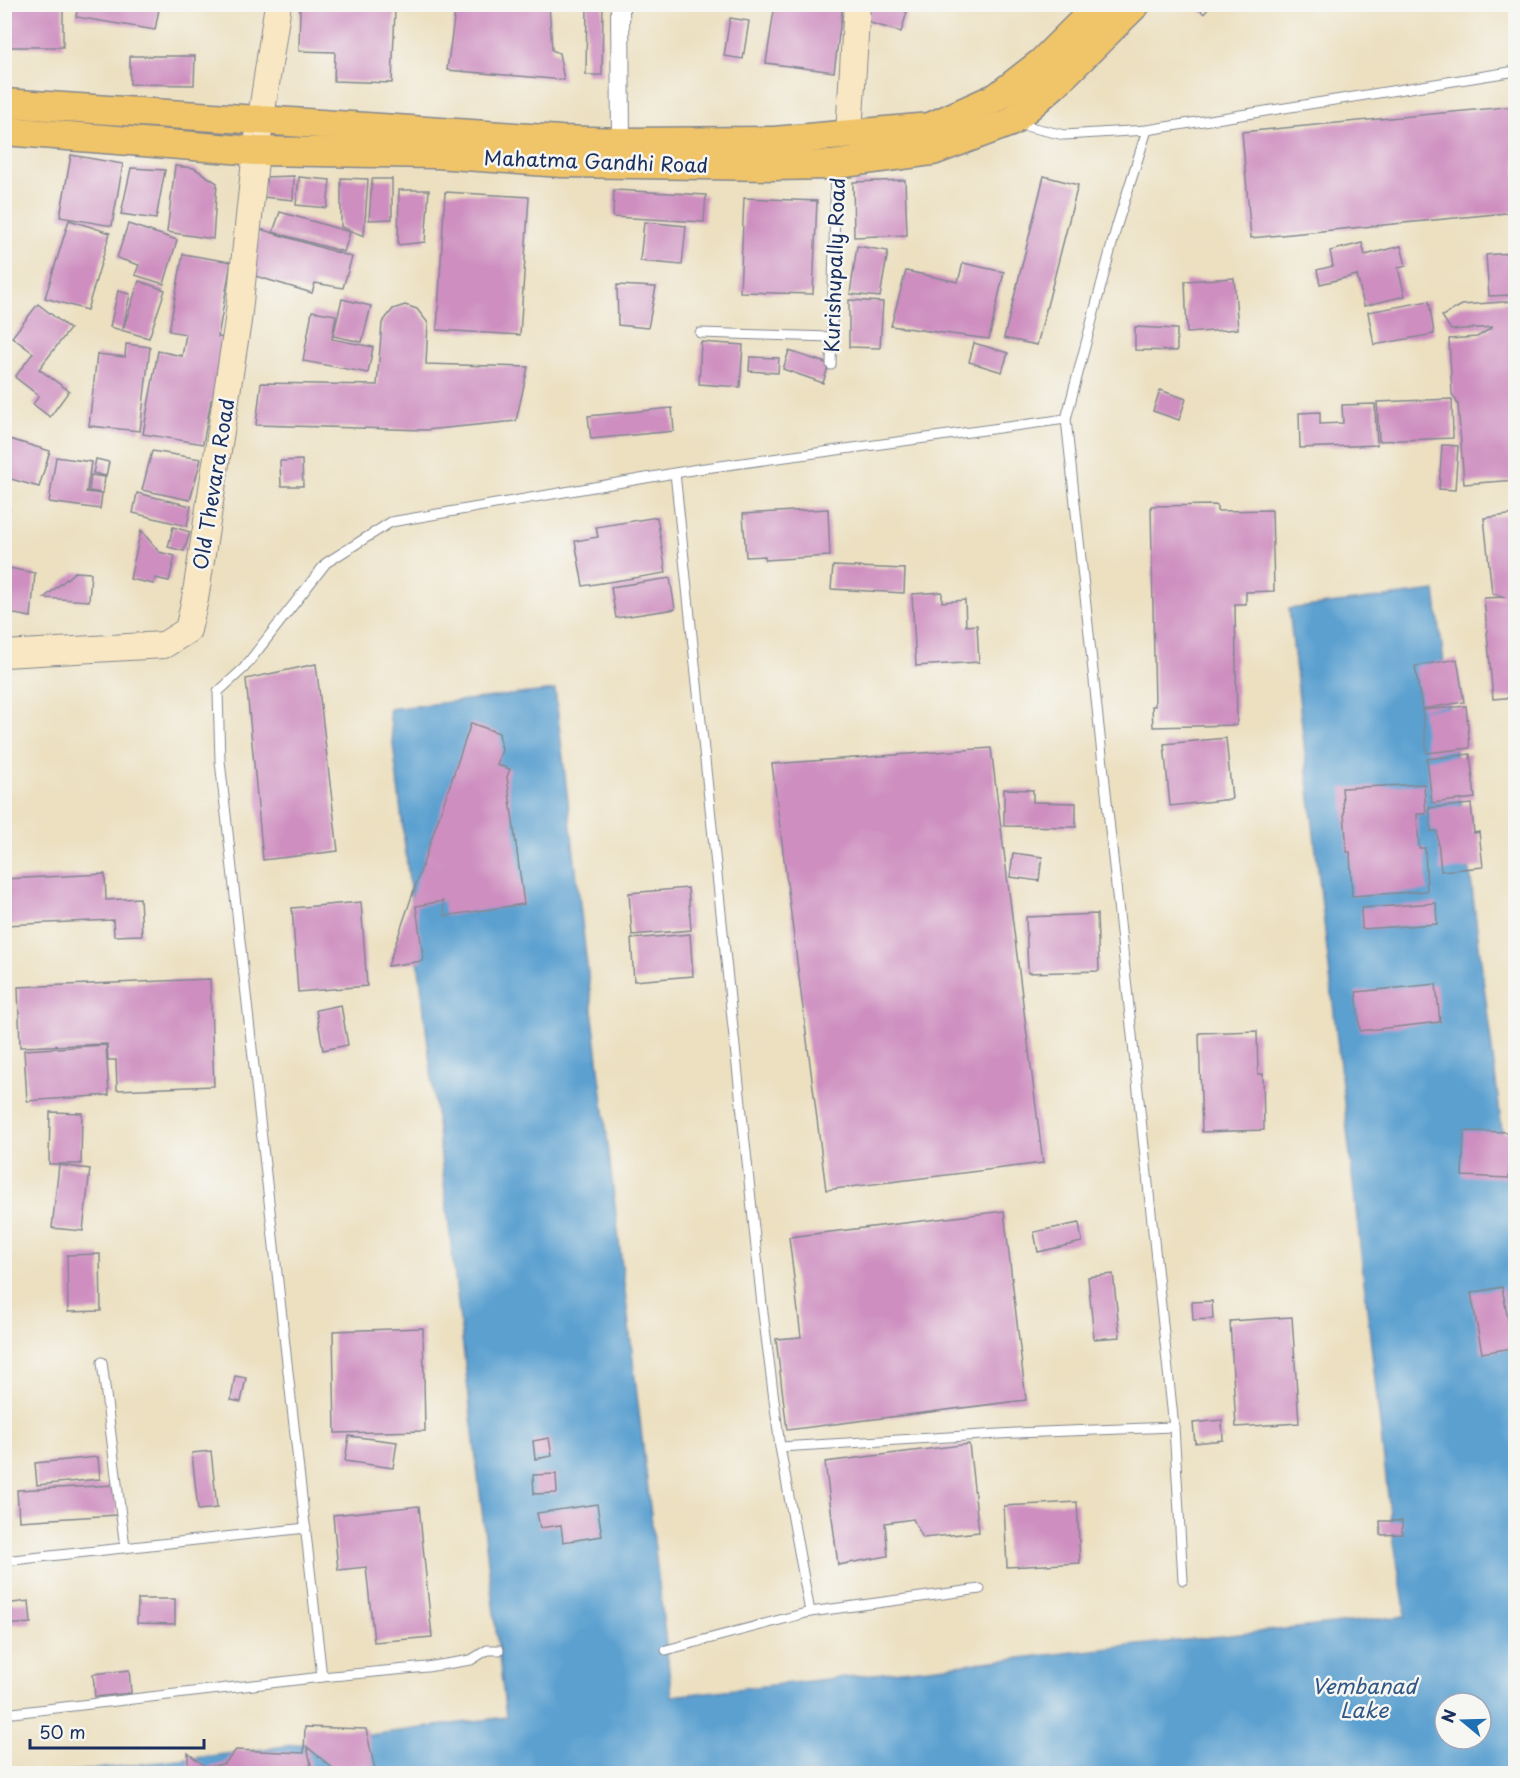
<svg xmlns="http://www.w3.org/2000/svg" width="1520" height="1778" viewBox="0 0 1520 1778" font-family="'Playpen Sans',sans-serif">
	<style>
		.water { fill: #5ba0d0; stroke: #3b6897; stroke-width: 1.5; fill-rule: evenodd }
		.building { fill: #ce8ec0 }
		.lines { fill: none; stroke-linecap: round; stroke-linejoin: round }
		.lane-casing { stroke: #848890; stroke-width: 11 }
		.street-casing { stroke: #848890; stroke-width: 20 }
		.secondary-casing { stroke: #848890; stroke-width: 28 }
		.primary-casing { stroke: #848890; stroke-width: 31 }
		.lane { stroke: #fff; stroke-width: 9 }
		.street { stroke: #fff; stroke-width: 18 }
		.secondary { stroke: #f9e7c3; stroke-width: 26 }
		.primary { stroke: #f0c469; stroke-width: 28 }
		.labels { text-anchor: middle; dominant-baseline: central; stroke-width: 5; stroke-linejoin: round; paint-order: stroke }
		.street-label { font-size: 20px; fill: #1b2f5e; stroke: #f6f6f2 }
		.water-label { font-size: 21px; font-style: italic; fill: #315786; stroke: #f6f6f2 }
	</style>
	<rect width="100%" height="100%" fill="#f6f6f2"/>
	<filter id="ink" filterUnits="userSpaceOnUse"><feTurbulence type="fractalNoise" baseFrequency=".0167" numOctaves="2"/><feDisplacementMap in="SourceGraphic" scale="12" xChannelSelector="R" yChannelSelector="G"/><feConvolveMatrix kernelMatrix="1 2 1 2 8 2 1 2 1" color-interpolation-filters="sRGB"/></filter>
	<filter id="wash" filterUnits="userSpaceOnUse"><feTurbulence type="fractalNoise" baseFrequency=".008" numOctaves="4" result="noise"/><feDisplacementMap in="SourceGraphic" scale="24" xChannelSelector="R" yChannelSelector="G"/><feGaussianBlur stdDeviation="1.35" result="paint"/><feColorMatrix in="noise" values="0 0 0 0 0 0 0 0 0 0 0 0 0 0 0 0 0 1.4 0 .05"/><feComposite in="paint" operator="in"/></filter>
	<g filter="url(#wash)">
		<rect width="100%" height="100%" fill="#ece0c1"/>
		<!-- water -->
		<path class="water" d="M1435,591L1515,1235V1773L51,1774L180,1760L506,1717L389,709L555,690L672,1696L1406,1616L1391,1523L1289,609ZM1445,1703H1481V1739H1445Z"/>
		<g id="blocks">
			<!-- building -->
			<g class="building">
				<rect x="4" y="4" width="59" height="43"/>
				<polygon points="78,4 160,4 155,30 76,17"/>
				<polygon points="456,4 549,4 552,50 559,53 564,80 447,70"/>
				<polygon points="587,4 603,4 602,75 586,75"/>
				<polygon points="712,4 736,4 736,9 712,6"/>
				<polygon points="775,4 843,4 834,72 766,63"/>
				<polygon points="872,4 882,4 907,12 901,32 867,22"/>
				<polygon points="1194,4 1212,4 1204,14"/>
				<polygon points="300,7 395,10 392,83 334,81 335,52 299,51"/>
				<polygon points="730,18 749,21 743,59 724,56"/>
				<polygon points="130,56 195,56 194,85 130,84"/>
				<polygon points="1516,106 1516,212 1251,238 1242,132"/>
				<polygon points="71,155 123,164 112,226 60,217"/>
				<polygon points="175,166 194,168 217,183 213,239 167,232"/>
				<polygon points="131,168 165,170 156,219 121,214"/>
				<polygon points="294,176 293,200 263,197 264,177"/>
				<polygon points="1044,176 1078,185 1037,345 1004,338"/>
				<polygon points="299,177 330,180 327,208 296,205"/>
				<polygon points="341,178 368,179 364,236 341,227"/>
				<polygon points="372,179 392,179 392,219 369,220"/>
				<polygon points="905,180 907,235 854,237 853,182"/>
				<polygon points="399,190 429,190 425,242 398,245"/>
				<polygon points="614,190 706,195 704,222 613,217"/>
				<polygon points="445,192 529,197 520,335 437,330"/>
				<polygon points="744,198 817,201 813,294 740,292"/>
				<polygon points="280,212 350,232 344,252 273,232"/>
				<polygon points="69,220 110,233 87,310 45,298"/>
				<polygon points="644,222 686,226 682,265 640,261"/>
				<polygon points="128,224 177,240 164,284 135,275 139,265 117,258"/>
				<polygon points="260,229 352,257 343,288 315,283 312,293 252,275"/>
				<polygon points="1362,243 1365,255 1401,246 1406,266 1398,268 1405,296 1364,306 1357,275 1320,284 1317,270 1333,266 1330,251"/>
				<polygon points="857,246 888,251 880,297 850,294"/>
				<polygon points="1510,253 1511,262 1516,262 1516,300 1512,295 1489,296 1486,255"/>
				<polygon points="183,254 231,262 218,337 227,338 216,401 211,400 203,444 143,434 158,351 182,356 186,334 169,331"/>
				<polygon points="963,263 1004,272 989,339 891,326 906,271 958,282"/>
				<polygon points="1234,278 1238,329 1187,333 1185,281"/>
				<polygon points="139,281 165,290 149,338 110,327 118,291 130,294 123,329"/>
				<polygon points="617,285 656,287 648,328 618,325"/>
				<polygon points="342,299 371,306 362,342 333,336"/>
				<polygon points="849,300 883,302 880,348 849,347"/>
				<polygon points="1429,301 1434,334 1374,345 1368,312"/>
				<polygon points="1516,301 1516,480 1464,484 1458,404 1452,394 1449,339 1477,337 1493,327 1451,330 1442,316 1462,305"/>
				<polygon points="38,304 70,329 39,369 69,391 50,417 33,404 39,396 15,377 33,353 12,337"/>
				<polygon points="405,305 417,309 428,323 426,364 528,367 516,421 426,430 256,425 261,383 377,385 382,323 393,309"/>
				<polygon points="312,311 336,315 332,339 373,347 368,373 303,361"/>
				<polygon points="1135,327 1177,329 1177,351 1135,350"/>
				<polygon points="701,342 743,345 740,387 699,384"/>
				<polygon points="974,343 1008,353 1002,372 969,362"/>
				<polygon points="126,344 150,347 140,431 89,426 97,354 125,357"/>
				<polygon points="789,351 829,364 823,383 783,369"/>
				<polygon points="750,357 779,358 778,373 749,371"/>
				<polygon points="1160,390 1186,399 1179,420 1153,411"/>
				<polygon points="1452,399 1453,438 1379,441 1377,402"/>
				<polygon points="1375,404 1377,445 1300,448 1299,413 1320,412 1320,424 1343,423 1342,405"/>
				<polygon points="672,408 674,431 591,439 588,416"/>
				<polygon points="6,438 50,451 39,487 4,477"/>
				<polygon points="1442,445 1458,446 1455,490 1439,489"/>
				<polygon points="152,451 201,459 190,500 142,490"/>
				<polygon points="56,457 91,462 87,491 86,492 102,494 100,509 49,502"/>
				<polygon points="96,459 109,462 106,476 93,473"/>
				<polygon points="302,460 303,486 281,486 280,461"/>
				<polygon points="91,475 105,477 103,493 89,491"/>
				<polygon points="137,493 191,506 187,526 133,513"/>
				<polygon points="1217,505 1217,511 1272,510 1274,591 1246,592 1246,604 1235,604 1237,725 1153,727 1152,706 1155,706 1151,506"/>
				<polygon points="4,507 10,508 6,533 4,533"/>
				<polygon points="828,509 830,556 765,560 765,556 746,557 743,514"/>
				<polygon points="1516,514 1516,697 1493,699 1484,598 1505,597 1492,593 1484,518"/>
				<polygon points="657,517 666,573 583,586 575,541 598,537 596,527"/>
				<polygon points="173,527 190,532 184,551 168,547"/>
				<polygon points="141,530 159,552 175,556 169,581 155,578 154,584 130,579"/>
				<polygon points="833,566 905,569 904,593 831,589"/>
				<polygon points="4,567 35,573 31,617 4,612"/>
				<polygon points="75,572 91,573 89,601 44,598"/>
				<polygon points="670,578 675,609 616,618 611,587"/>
				<polygon points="942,592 942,602 965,600 966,626 977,625 979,662 916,666 912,594"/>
				<polygon points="1457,659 1464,702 1422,709 1415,666"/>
				<polygon points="316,664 338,851 263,860 246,679"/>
				<polygon points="1466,706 1470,748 1427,753 1422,710"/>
				<polygon points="471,723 499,733 502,750 497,765 510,769 507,777 524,904 445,916 443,901 416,906 423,957 422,961 388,966"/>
				<polygon points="1226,738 1232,799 1170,806 1164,744"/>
				<polygon points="991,748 1043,1163 826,1190 772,764"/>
				<polygon points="1470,754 1475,798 1432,803 1427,759"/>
				<polygon points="1424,784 1426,814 1417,814 1419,848 1425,848 1427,891 1352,896 1350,852 1347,852 1342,788"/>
				<polygon points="1004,789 1033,790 1033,802 1076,803 1076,827 1004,826"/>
				<polygon points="1471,804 1474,833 1479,832 1483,867 1441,871 1437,831 1431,831 1429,808"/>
				<polygon points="1013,853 1042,857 1039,881 1010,877"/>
				<polygon points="105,874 106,900 140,898 142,935 114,936 113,920 4,925 4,879"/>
				<polygon points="688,888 691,930 632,935 629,893"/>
				<polygon points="361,902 367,986 298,992 292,908"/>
				<polygon points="1436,903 1437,924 1362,929 1361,908"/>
				<polygon points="1097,914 1099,971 1028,973 1026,917"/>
				<polygon points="690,934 693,976 634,981 631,939"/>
				<polygon points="210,979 214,1086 117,1090 116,1060 108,1060 107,1044 20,1047 18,987"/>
				<polygon points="1436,984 1440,1022 1360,1031 1356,992"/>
				<polygon points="341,1005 348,1045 323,1050 316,1010"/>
				<polygon points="1257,1031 1258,1074 1263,1074 1264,1130 1202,1132 1199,1033"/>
				<polygon points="106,1045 109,1095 27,1101 24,1050"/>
				<polygon points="50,1112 82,1113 81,1164 49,1164"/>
				<polygon points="1464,1131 1510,1132 1509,1178 1462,1176"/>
				<polygon points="59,1165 90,1169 83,1231 52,1228"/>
				<polygon points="1004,1211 1026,1400 787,1430 776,1339 801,1337 789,1237"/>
				<polygon points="1079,1223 1082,1242 1038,1252 1034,1232"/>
				<polygon points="100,1254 101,1311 68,1312 67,1255"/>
				<polygon points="1113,1274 1120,1337 1094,1339 1088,1277"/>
				<polygon points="1502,1287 1513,1348 1482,1353 1471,1293"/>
				<polygon points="1212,1301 1213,1319 1193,1320 1192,1302"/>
				<polygon points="1292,1317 1299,1423 1236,1427 1230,1321"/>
				<polygon points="423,1328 425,1431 335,1433 333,1331"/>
				<polygon points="235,1376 246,1378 241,1402 231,1400"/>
				<polygon points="1222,1420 1223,1440 1195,1443 1193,1423"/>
				<polygon points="349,1436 397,1442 393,1468 345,1461"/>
				<polygon points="549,1438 552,1456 535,1459 533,1441"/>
				<polygon points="969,1444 979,1532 923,1538 913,1519 885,1523 888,1556 838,1565 825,1462"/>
				<polygon points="211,1451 217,1508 198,1510 192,1453"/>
				<polygon points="98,1457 100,1479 37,1485 35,1463"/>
				<polygon points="556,1474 557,1493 534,1494 533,1475"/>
				<polygon points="116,1485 117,1515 19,1521 17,1490"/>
				<polygon points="1077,1502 1080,1563 1007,1567 1004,1506"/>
				<polygon points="597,1504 602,1536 563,1542 561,1525 540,1528 537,1513"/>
				<polygon points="419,1506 432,1637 374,1642 366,1567 338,1570 333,1515"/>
				<polygon points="1380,1521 1402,1521 1402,1534 1381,1535"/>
				<polygon points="138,1599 175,1599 175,1624 137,1623"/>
				<polygon points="29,1601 31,1623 4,1625 4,1604"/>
				<polygon points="129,1670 131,1693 95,1697 93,1674"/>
				<polygon points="305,1727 366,1729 376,1774 340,1774 307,1747 311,1764 305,1771 309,1774 172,1774 171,1769 188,1769 188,1753 207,1768 225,1763 236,1750 304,1753"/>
			</g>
		</g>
	</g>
	<g filter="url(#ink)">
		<use href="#blocks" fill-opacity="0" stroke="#848890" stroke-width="1.5"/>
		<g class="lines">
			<defs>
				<g id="lane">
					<polyline points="1017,124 1064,135 1147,130 1516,71"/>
					<polyline points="1147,130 1117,225 1066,419 1174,1427 1183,1580"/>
					<polyline points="700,333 832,337"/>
					<polyline points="831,365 836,167"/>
					<polyline points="675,473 762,1305 780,1447 810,1612"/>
					<polyline points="102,1362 125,1548"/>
					<polyline points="780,1447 1016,1433 1174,1427"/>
					<polyline points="4,1561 306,1528"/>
					<polyline points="666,1650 810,1612 980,1589"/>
					<polyline points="322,1677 220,761 218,692 244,668 326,563 391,522 698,469 1066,419"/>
					<polyline points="4,1714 322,1677 427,1667 471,1660 487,1650 499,1650"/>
				</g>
				<polyline id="street" points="620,4 621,142"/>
				<g id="secondary">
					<polyline points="849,133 857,4"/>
					<polyline points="4,654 164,645 188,630 195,599 238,321 256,151 278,4"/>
				</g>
				<g id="primary">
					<polyline points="4,103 561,140 621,142 774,141 930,127 997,97 1042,62 1100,4"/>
					<polyline points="4,131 256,151 436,154 562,163 773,166 831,165 933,151 1011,122 1056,83 1136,4"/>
				</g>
			</defs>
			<!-- lane casing -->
			<use href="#lane" class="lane-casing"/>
			<!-- street casing -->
			<use href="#street" class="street-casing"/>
			<!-- secondary casing -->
			<use href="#secondary" class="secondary-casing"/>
			<!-- primary casing -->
			<use href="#primary" class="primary-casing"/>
			<!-- lane -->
			<use href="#lane" class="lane"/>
			<!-- street -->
			<use href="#street" class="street"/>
			<!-- secondary -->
			<use href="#secondary" class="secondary"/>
			<!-- primary -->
			<use href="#primary" class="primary"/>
		</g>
	</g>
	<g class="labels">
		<!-- street labels -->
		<g class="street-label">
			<text transform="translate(596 161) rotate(2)">Mahatma Gandhi Road</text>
			<text transform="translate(834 265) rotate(-88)">Kurishupally Road</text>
			<text transform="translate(213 484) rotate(-81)">Old Thevara Road</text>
		</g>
		<!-- water labels -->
		<g class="water-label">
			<text x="1364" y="1685">Vembanad<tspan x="1364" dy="24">Lake</tspan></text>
		</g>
	</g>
	<!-- margin -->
	<rect width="1520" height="1778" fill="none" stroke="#f6f6f2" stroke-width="24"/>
	<!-- north arrow -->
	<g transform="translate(1463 1721) rotate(289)"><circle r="28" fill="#f6f6f2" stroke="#9ea6b7" stroke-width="1.5"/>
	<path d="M0-4.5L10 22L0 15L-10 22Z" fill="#1f6fb2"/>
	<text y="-9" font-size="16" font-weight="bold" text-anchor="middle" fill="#1b2f5e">N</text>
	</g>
	<!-- scale -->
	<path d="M30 1739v9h174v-9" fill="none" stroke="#1b2f5e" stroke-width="3"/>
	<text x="39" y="1739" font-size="18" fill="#1b2f5e" stroke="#f6f6f2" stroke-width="4.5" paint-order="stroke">50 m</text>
</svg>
